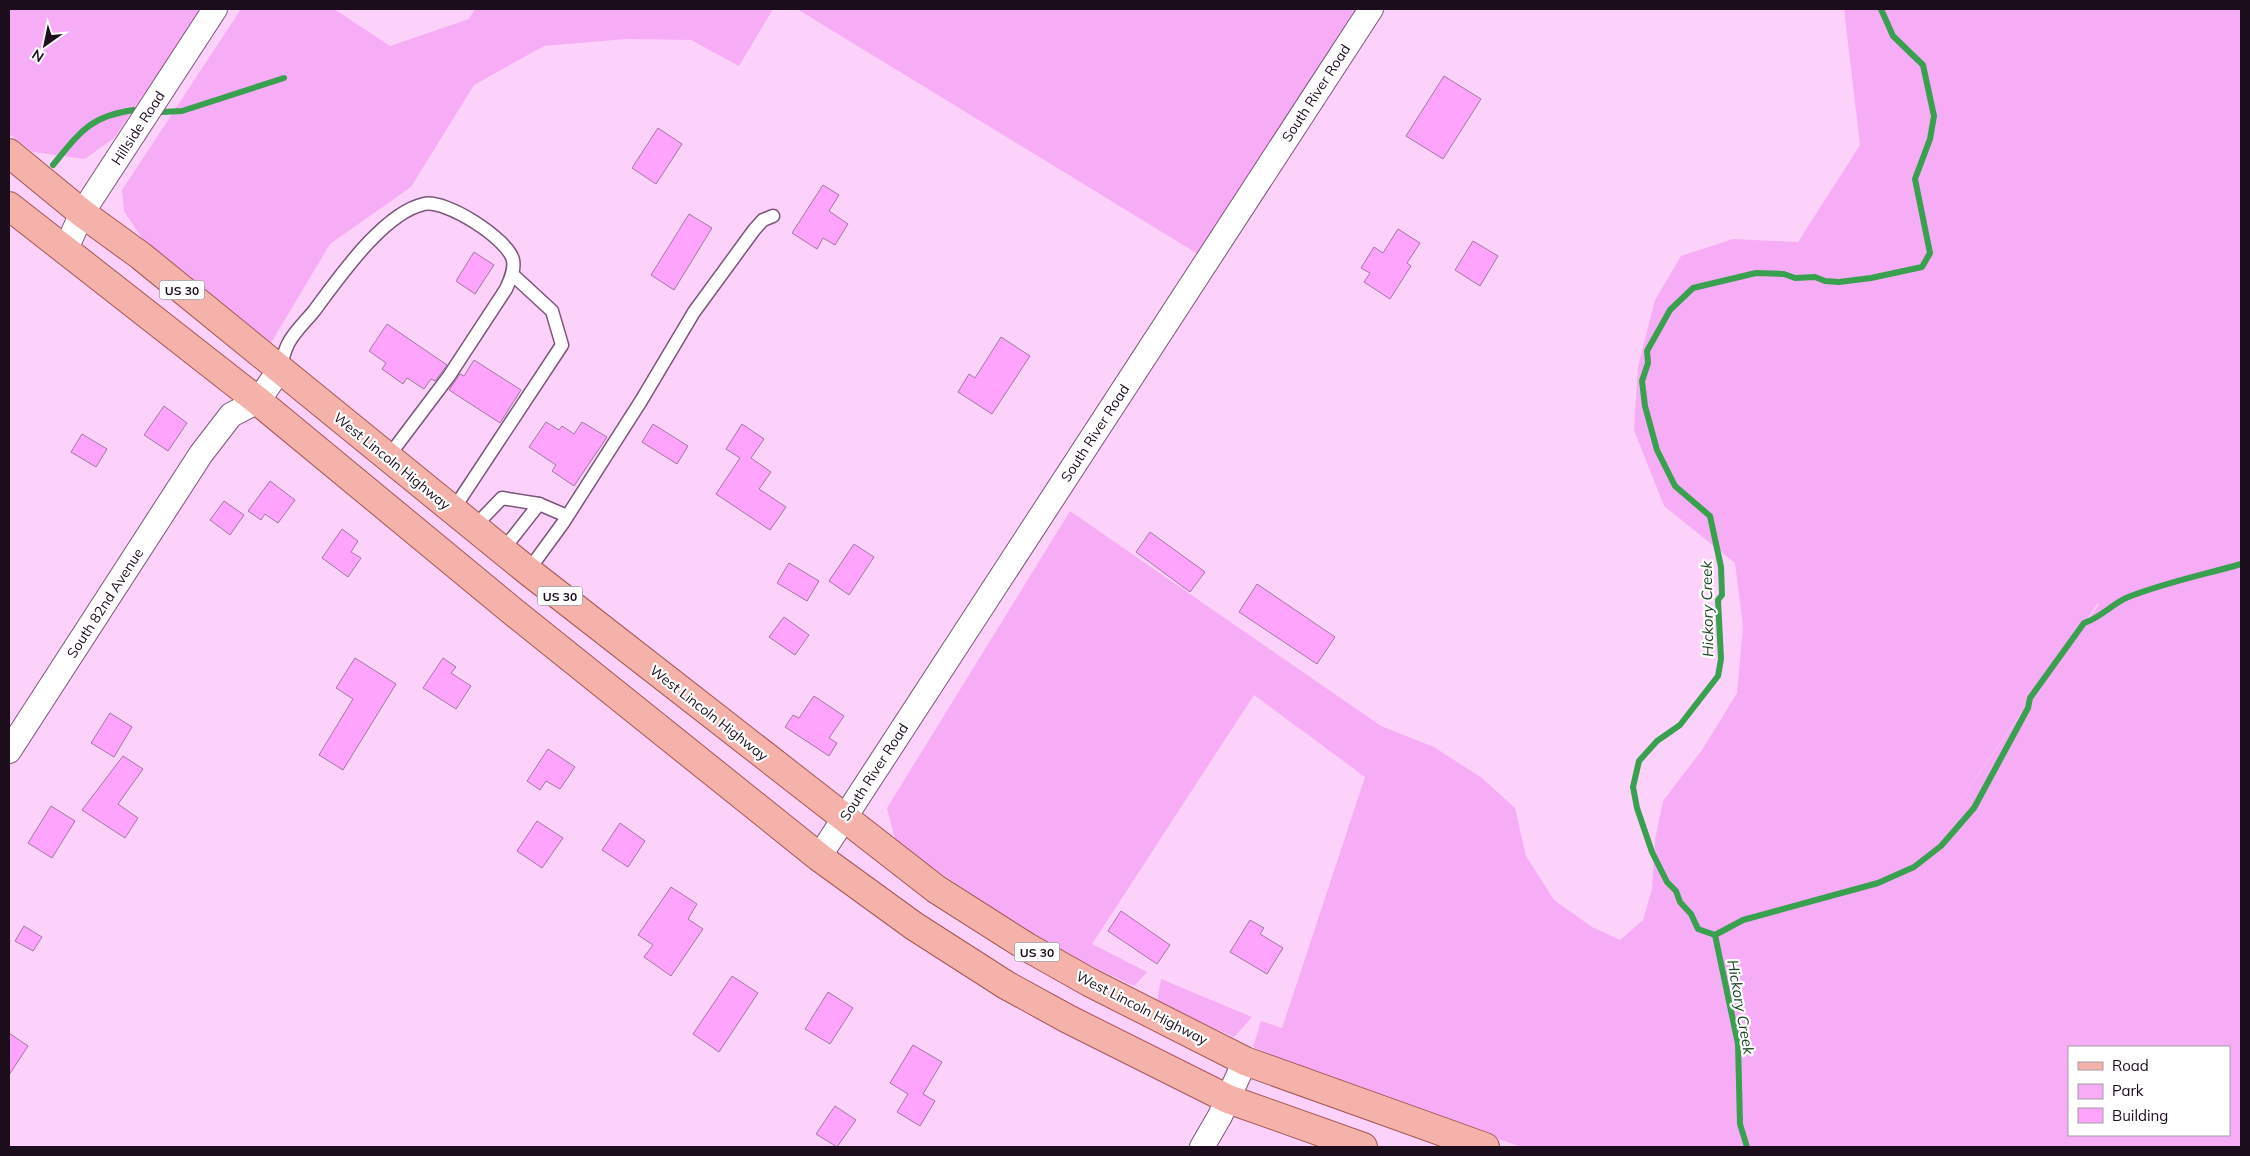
<svg xmlns="http://www.w3.org/2000/svg" width="2250" height="1156" viewBox="0 0 2250 1156" font-family="Mulish,sans-serif">
	<style>
		.green { fill: #f7adf5; fill-rule: evenodd }
		.lines { fill: none; stroke-linecap: round; stroke-linejoin: round }
		.stream { stroke: #38a04f; stroke-width: 6 }
		.building { fill: #fea4fc; stroke: #a0799e }
		.lane-casing { stroke: #7a5679; stroke-width: 15 }
		.street-casing { stroke: #7a5679; stroke-width: 26 }
		.primary-casing { stroke: #a45754; stroke-width: 30 }
		.lane { stroke: #fff; stroke-width: 12 }
		.street { stroke: #fff; stroke-width: 24 }
		.primary { stroke: #f5b2ab; stroke-width: 28 }
		.labels { text-anchor: middle; dominant-baseline: central; stroke-width: 4.5; stroke-linejoin: round; paint-order: stroke }
		.shield { fill: #fff; stroke: #5f565f; stroke-width: 1 }
		.shield-label { font-size: 12px; font-weight: bold; fill: #1b0d1b }
		.street-label { font-size: 14px; fill: #1b0d1b; stroke: #fff }
		.water-label { font-size: 15px; font-style: italic; fill: #1e4625; stroke: #fff }
	</style>
	<rect width="100%" height="100%" fill="#fcd2fa"/>
	<!-- green -->
	<g class="green">
		<polygon points="9,9 195,9 200,12 114,138 85,159 33,152 9,134"/>
		<polygon points="241,9 334,9 390,46 469,19 475,9 773,9 739,66 691,40 626,39 544,46 474,85 411,187 330,244 271,343 143,240 124,211 122,190"/>
		<polygon points="797,9 1357,9 1198,254"/>
		<path d="M1844,9H2241V1147H1521L1322,1076L1253,1047L1261,1021L1282,1028L1365,777L1254,695L1092,944L1147,972L1134,986L1049,946L896,843L887,808L1070,511L1381,726L1434,747L1482,778L1515,808L1526,856L1554,900L1592,927L1620,940L1643,920L1652,889L1655,840L1663,801L1702,750L1737,693L1743,626L1735,563L1664,506L1634,430L1638,366L1655,300L1681,256L1733,239L1798,242L1860,145ZM2098,603L2099,604L1928,846L2076,635ZM2069,1047H2229V1135H2069Z"/>
		<polygon points="1161,979 1252,1017 1234,1037 1157,1002"/>
	</g>
	<g class="lines">
		<!-- stream -->
		<g class="stream">
			<polyline points="162,112 182,111 284,78"/>
			<path d="M53,165C80,132 90,116 134,110"/>
			<polyline points="1715,935 1698,929 1691,914 1680,902 1676,891 1667,882 1652,852 1637,808 1633,787 1639,761 1657,741 1680,725 1718,676 1721,659 1718,600 1722,595 1721,567 1710,516 1675,486 1657,450 1645,406 1642,381 1648,363 1647,351 1670,310 1693,288 1756,273 1784,274 1795,278 1815,277 1825,281 1839,282 1871,278 1922,267 1930,253 1915,179 1930,139 1934,116 1923,65 1893,36 1881,9"/>
			<path d="M1715,935L1743,920L1878,883L1914,867L1941,846L1974,808L2028,708L2030,698L2084,623C2100,618 2111,605 2126,598C2163,583 2203,575 2241,564"/>
			<polyline points="1715,935 1738,1044 1740,1124 1747,1147"/>
		</g>
	</g>
	<!-- building -->
	<g class="building">
		<polygon points="1444,76 1481,99 1443,159 1406,136"/>
		<polygon points="658,128 682,144 656,184 632,168"/>
		<polygon points="823,185 839,195 829,211 848,224 835,245 823,238 817,249 792,233"/>
		<polygon points="689,214 712,228 674,290 651,275"/>
		<polygon points="1398,229 1420,243 1407,263 1411,266 1390,299 1364,282 1370,273 1361,268 1374,247 1383,253"/>
		<polygon points="1473,241 1498,256 1480,286 1455,270"/>
		<polygon points="474,252 494,265 475,294 456,281"/>
		<polygon points="387,324 447,365 435,381 431,379 424,389 407,378 403,384 382,369 386,363 369,351"/>
		<polygon points="1001,337 1030,356 992,414 958,392 969,374 975,378"/>
		<polygon points="474,360 521,390 500,423 449,390 460,374 464,376"/>
		<polygon points="164,406 187,423 168,451 144,435"/>
		<polygon points="546,422 559,430 562,426 574,434 582,422 607,437 574,486 552,471 556,465 529,447"/>
		<polygon points="653,424 688,446 677,464 642,442"/>
		<polygon points="742,424 764,439 751,458 771,472 759,489 786,507 770,530 716,494 740,458 726,449"/>
		<polygon points="82,434 107,449 96,467 71,452"/>
		<polygon points="270,481 295,500 278,523 265,514 261,520 248,511"/>
		<polygon points="224,501 244,515 230,535 210,520"/>
		<polygon points="342,529 358,541 351,552 361,558 348,577 322,558"/>
		<polygon points="1150,532 1205,572 1190,592 1136,552"/>
		<polygon points="854,544 874,557 849,595 829,581"/>
		<polygon points="789,563 819,581 807,601 777,583"/>
		<polygon points="1257,584 1335,637 1317,664 1239,612"/>
		<polygon points="784,617 809,635 795,655 769,637"/>
		<polygon points="355,658 396,684 343,770 319,755 353,699 336,688"/>
		<polygon points="443,658 456,667 451,673 471,686 456,709 423,688"/>
		<polygon points="814,696 844,716 829,738 837,743 829,756 785,727 793,715 799,718"/>
		<polygon points="110,713 132,727 114,757 91,743"/>
		<polygon points="548,749 575,767 560,789 546,781 540,790 527,781"/>
		<polygon points="123,756 143,769 118,804 138,818 125,838 82,810"/>
		<polygon points="51,806 75,821 52,858 28,843"/>
		<polygon points="537,821 563,838 542,868 517,851"/>
		<polygon points="620,823 645,841 628,867 602,850"/>
		<polygon points="671,887 697,904 688,919 703,929 671,976 644,957 653,945 638,935"/>
		<polygon points="1121,911 1170,945 1157,964 1108,931"/>
		<polygon points="1250,920 1264,928 1260,934 1283,948 1267,974 1230,952"/>
		<polygon points="24,926 42,937 33,951 15,941"/>
		<polygon points="732,976 758,993 719,1052 693,1034"/>
		<polygon points="828,992 853,1008 830,1044 805,1029"/>
		<polygon points="9,1033 28,1046 9,1075"/>
		<polygon points="913,1045 942,1062 923,1094 935,1101 920,1126 897,1112 908,1094 890,1083"/>
		<polygon points="835,1106 856,1120 837,1147 816,1134"/>
	</g>
	<g class="lines">
		<defs>
			<g id="lane">
				<path d="M280,369C282,361 284,352 288,344C294,332 306,321 314,311C338,279 383,213 424,204C446,199 508,239 513,260C515,270 510,280 506,289L449,376L388,457"/>
				<polyline points="453,510 562,345 552,311 513,275"/>
				<polyline points="474,527 502,498 539,504 567,516"/>
				<polyline points="503,550 539,504"/>
				<polyline points="528,571 563,523 641,401 694,312 754,230 763,220 773,216"/>
			</g>
			<g id="street">
				<polyline points="65,251 82,213 215,9"/>
				<polyline points="9,751 201,454 231,415 258,401 280,369"/>
				<polyline points="819,857 1371,9"/>
				<polyline points="1202,1147 1220,1116 1245,1061"/>
			</g>
			<g id="primary">
				<polyline points="9,153 82,213 141,256 528,571 936,889 1027,947 1089,982 1245,1061 1485,1147"/>
				<polyline points="9,206 258,401 511,610 819,857 914,926 1006,985 1068,1019 1228,1099 1363,1147"/>
			</g>
		</defs>
		<!-- lane casing -->
		<use href="#lane" class="lane-casing"/>
		<!-- street casing -->
		<use href="#street" class="street-casing"/>
		<!-- primary casing -->
		<use href="#primary" class="primary-casing"/>
		<!-- lane -->
		<use href="#lane" class="lane"/>
		<!-- street -->
		<use href="#street" class="street"/>
		<!-- primary -->
		<use href="#primary" class="primary"/>
	</g>
	<g class="labels">
		<!-- shield labels -->
		<g class="shield">
			<rect x="159.5" y="280.5" width="45" height="19" rx="4"/>
			<rect x="537.5" y="586.5" width="45" height="19" rx="4"/>
			<rect x="1014.5" y="942.5" width="45" height="19" rx="4"/>
		</g>
		<g class="shield-label">
			<text x="182" y="290">US 30</text>
			<text x="560" y="596">US 30</text>
			<text x="1037" y="952">US 30</text>
		</g>
		<!-- street labels -->
		<g class="street-label">
			<text transform="translate(1316 93) rotate(-57)">South River Road</text>
			<text transform="translate(138 128) rotate(-57)">Hillside Road</text>
			<text transform="translate(1095 433) rotate(-57)">South River Road</text>
			<text transform="translate(392 461) rotate(39)">West Lincoln Highway</text>
			<text transform="translate(105 603) rotate(-57)">South 82nd Avenue</text>
			<text transform="translate(709 713) rotate(38)">West Lincoln Highway</text>
			<text transform="translate(874 772) rotate(-57)">South River Road</text>
			<text transform="translate(1142 1008) rotate(27)">West Lincoln Highway</text>
		</g>
		<!-- water labels -->
		<g class="water-label">
			<text transform="translate(1707 609) rotate(-91)">Hickory Creek</text>
			<text transform="translate(1741 1007) rotate(80)">Hickory Creek</text>
		</g>
	</g>
	<!-- border -->
	<rect width="2250" height="1156" fill="none" stroke="#1b0d1b" stroke-width="20"/>
	<!-- legend -->
	<rect x="2068" y="1046" width="162" height="90" fill="#ffffff" stroke="#a49ea4"/>
	<rect x="2078" y="1062" width="25" height="8" fill="#f5b2ab" stroke="#a49ea4"/>
	<text x="2112" y="1071" font-size="15" fill="#1b0d1b">Road</text>
	<rect x="2078" y="1084" width="25" height="15" fill="#f7adf5" stroke="#a49ea4"/>
	<text x="2112" y="1096" font-size="15" fill="#1b0d1b">Park</text>
	<rect x="2078" y="1108" width="25" height="15" fill="#fea4fc" stroke="#a49ea4"/>
	<text x="2112" y="1121" font-size="15" fill="#1b0d1b">Building</text>
	<!-- north arrow -->
	<g transform="translate(45 45) rotate(213)" stroke="#ffffff" stroke-width="4" paint-order="stroke">
	<path d="M0-4L9 19L0 12L-9 19Z" fill="#1b0d1b"/>
	<text y="-8" font-size="14" font-weight="bold" text-anchor="middle" fill="#1b0d1b">N</text>
	</g>
</svg>
